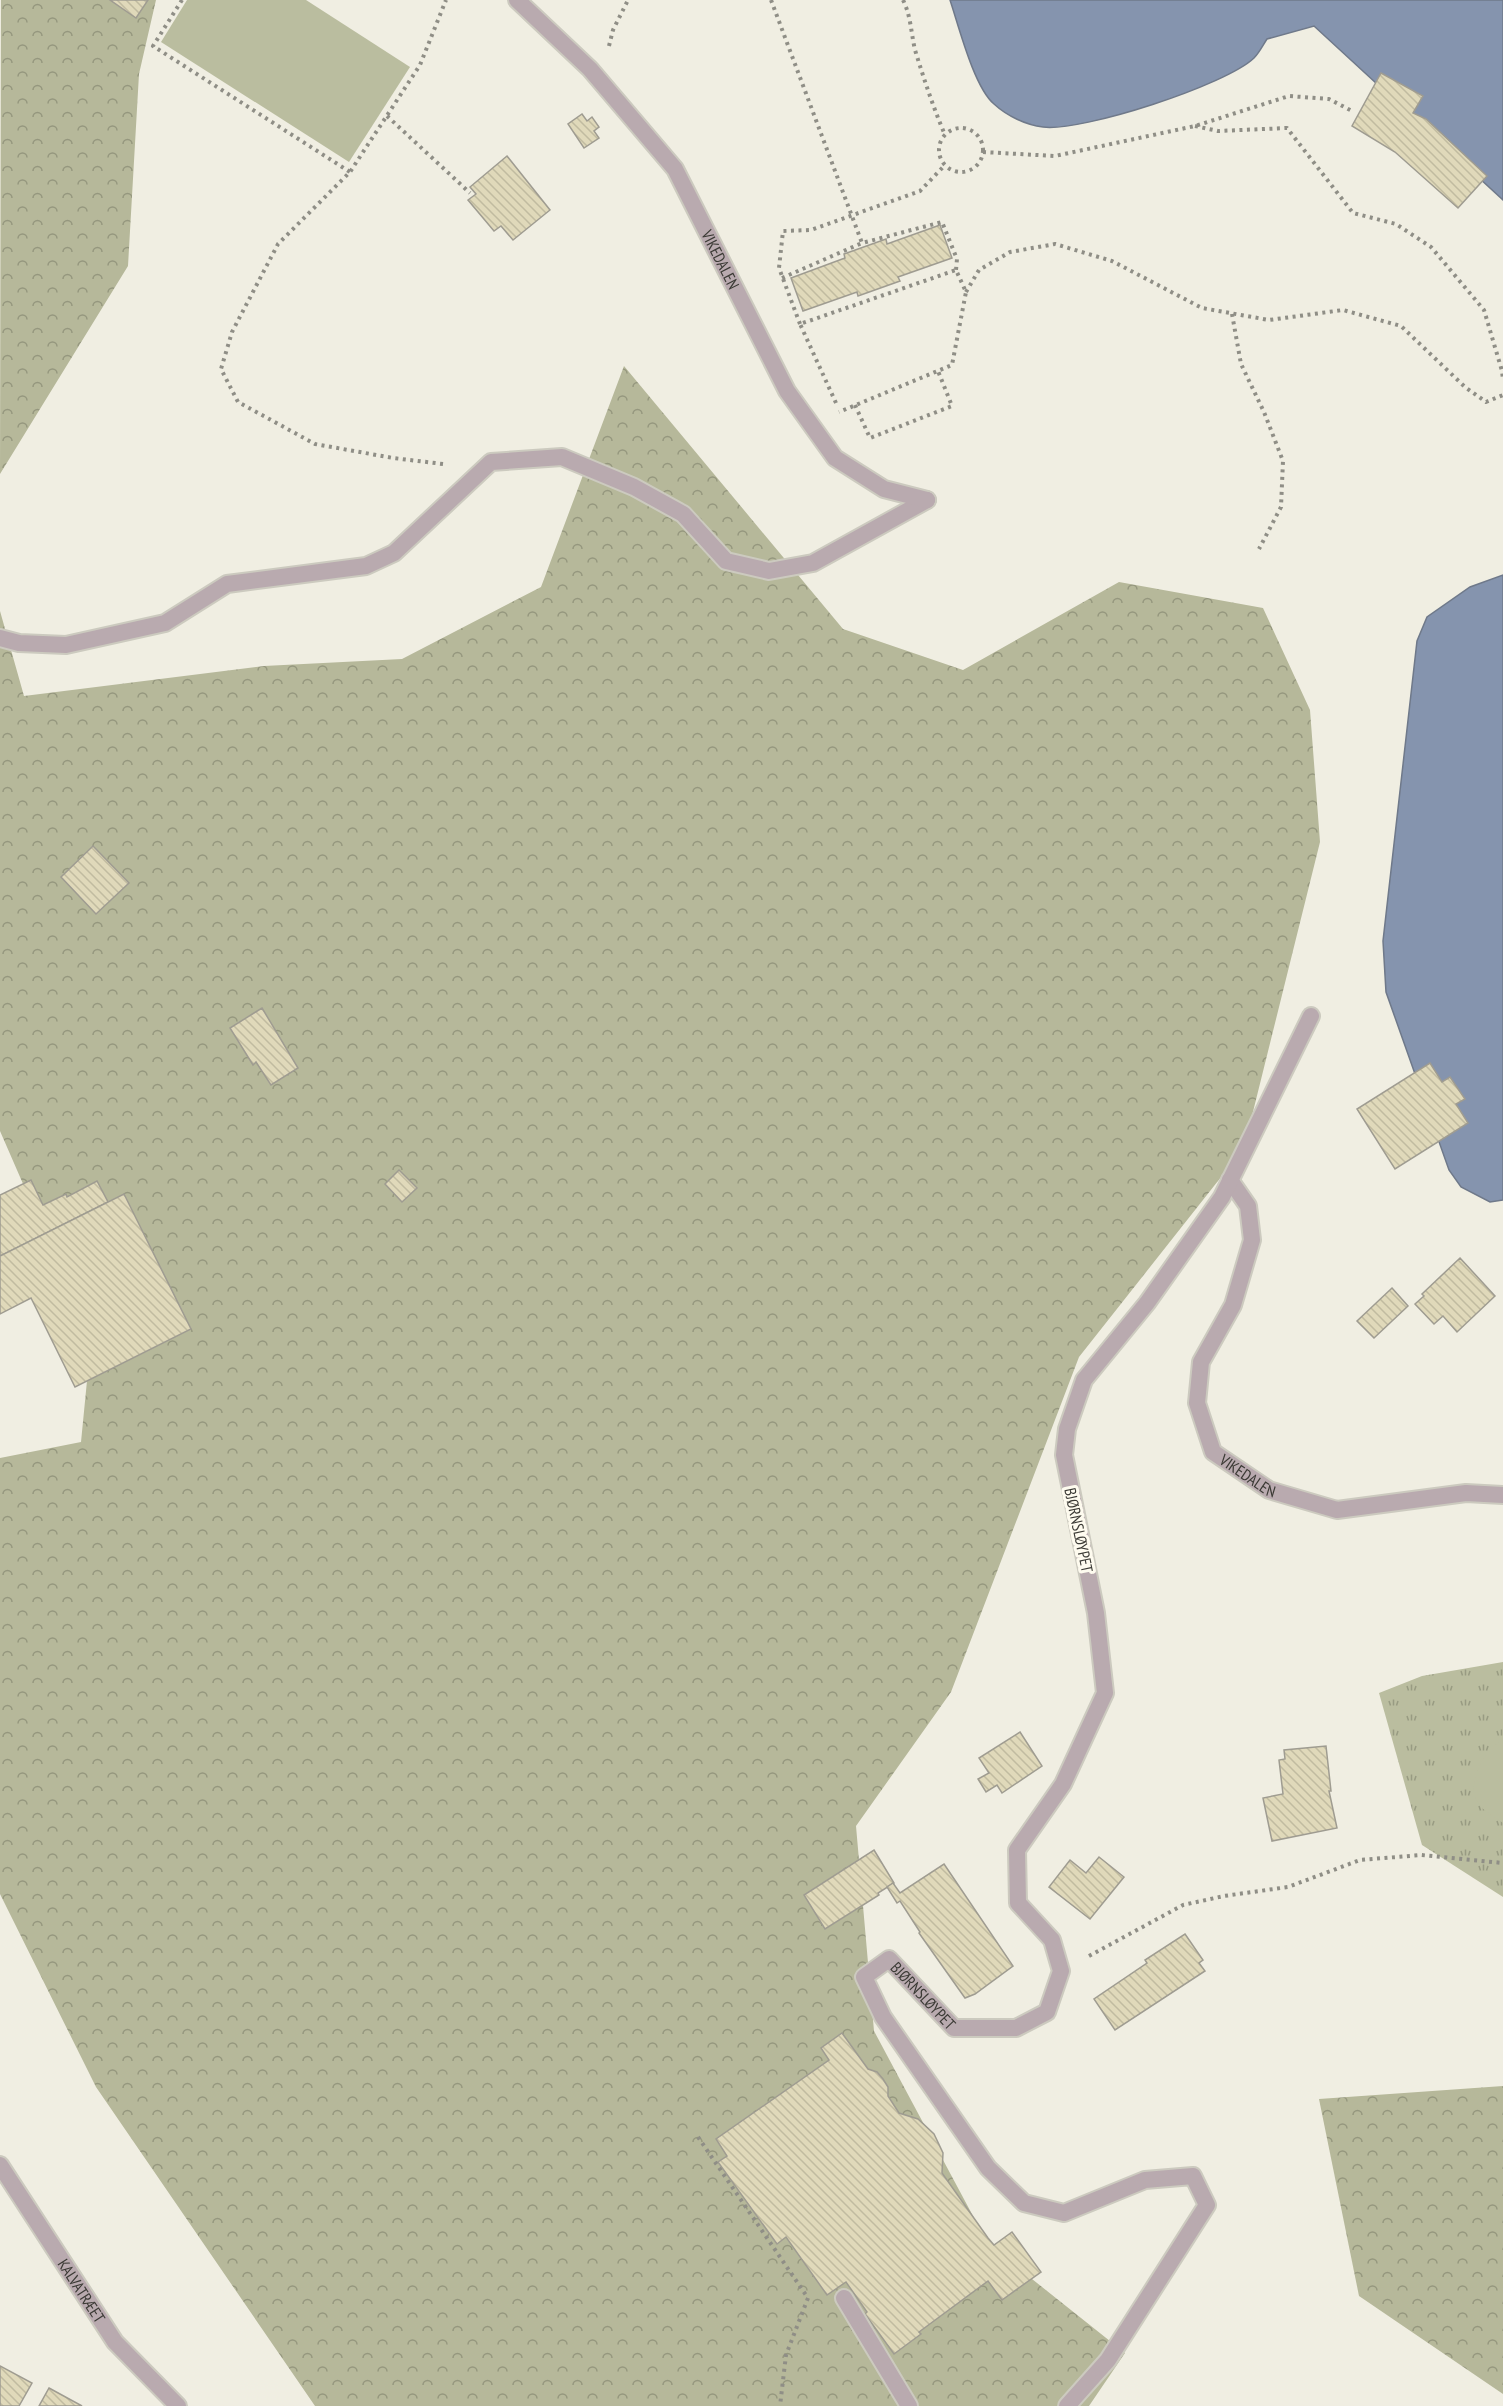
<svg xmlns="http://www.w3.org/2000/svg" width="1503" height="2406" viewBox="0 0 1503 2406" font-family="'PT Sans Narrow',sans-serif">
	<style>
		.grass { fill: url(#grass-tufts) }
		.forest { fill: url(#forest-crowns) }
		.pitch { fill: #babd9f }
		.water { fill: #8594ae; stroke: #6f798a; stroke-width: 1.5 }
		.building { fill: url(#building-back-hatch); stroke: #9f9c91; stroke-width: 1.5 }
		.lines { fill: none; stroke-linecap: round; stroke-linejoin: round }
		.service-casing { stroke: #cccabf; stroke-width: 20 }
		.minor-casing { stroke: #cccabf; stroke-width: 20 }
		.path { stroke: #8f8e86; stroke-width: 4; stroke-dasharray: 3 4.5; stroke-linecap: butt }
		.service { stroke: #b9aaaf; stroke-width: 16 }
		.minor { stroke: #b9aaaf; stroke-width: 16 }
		.labels { text-anchor: middle; dominant-baseline: central; stroke-width: 6; stroke-linejoin: round; paint-order: stroke }
		.street-label { font-size: 16px; fill: #3b3a35; stroke: #fefbef }
	</style>
	<defs>
		<pattern id="grass-tufts" width="24" height="20" patternUnits="userSpaceOnUse" patternTransform="scale(1.5)"><rect width="24" height="20" fill="#babd9f"/><path d="M3 7l-1-3M5 7V3M7 7l1-3M15 17l-1-3M17 17v-4M19 17l1-3" fill="none" stroke="#989b82"/></pattern>
		<pattern id="forest-crowns" width="20" height="18" patternUnits="userSpaceOnUse" patternTransform="scale(1.5)"><rect width="20" height="18" fill="#b6b89a"/><path d="M2 6a3 3 0 1 1 6 0M12 15a3 3 0 1 1 6 0" fill="none" stroke="#95977e"/></pattern>
		<pattern id="building-back-hatch" width="6" height="6" patternUnits="userSpaceOnUse" patternTransform="scale(1.5)"><rect width="6" height="6" fill="#e0d9ba"/><path d="M-1 5l2 2M0 0l6 6M5-1l2 2" fill="none" stroke="#c1bba0"/></pattern>
	</defs>
	<rect width="100%" height="100%" fill="#f0eee2"/>
	<!-- grass -->
	<polygon class="grass" points="1503,1662 1503,1897 1422,1845 1379,1693 1422,1676"/>
	<!-- forest -->
	<g class="forest">
		<polygon points="1,0 156,0 139,74 128,266 0,474"/>
		<polygon points="624,366 843,629 963,670 1119,582 1263,608 1310,710 1320,842 1244,1148 1079,1357 951,1692 856,1826 874,2031 988,2244 1125,2353 1089,2406 315,2406 96,2087 0,1894 0,1458 81,1442 91,1340 0,1131 0,611 24,696 264,666 402,659 541,587"/>
		<polygon points="1503,2086 1503,2394 1359,2296 1319,2099"/>
	</g>
	<!-- pitch -->
	<g class="pitch">
		<polygon points="187,0 306,0 410,67 349,162 161,42"/>
		<path d="M1503,1740V1823C1493,1816 1479,1809 1475,1797C1469,1778 1486,1747 1503,1740Z"/>
	</g>
	<!-- water -->
	<g class="water">
		<path d="M950,0H1503V200L1314,26L1267,39C1263,45 1259,53 1254,58C1226,85 1082,132 1043,127C1026,125 1007,116 994,104C974,87 959,27 950,0Z"/>
		<polygon points="1503,575 1503,1200 1490,1202 1461,1187 1449,1170 1386,992 1383,941 1417,641 1427,617 1470,587"/>
	</g>
	<!-- building -->
	<g class="building">
		<polygon points="110,0 148,0 136,18"/>
		<polygon points="1381,73 1423,96 1413,113 1426,119 1487,176 1458,208 1395,152 1352,126"/>
		<polygon points="582,114 587,121 592,117 599,127 594,131 599,138 584,148 568,124"/>
		<polygon points="507,156 550,210 513,240 501,226 494,231 468,200 476,194 470,187"/>
		<polygon points="940,225 952,258 898,277 900,281 858,296 857,292 803,311 791,278 845,258 844,254 886,239 887,244"/>
		<polygon points="93,846 129,883 96,914 61,877"/>
		<polygon points="262,1008 298,1068 271,1085 256,1062 253,1065 230,1028"/>
		<polygon points="1430,1063 1442,1082 1450,1077 1465,1099 1456,1104 1468,1123 1395,1169 1357,1109"/>
		<polygon points="399,1170 417,1188 402,1202 385,1184"/>
		<polygon points="31,1180 43,1205 66,1194 67,1197 97,1181 108,1202 0,1256 0,1195"/>
		<polygon points="124,1194 191,1329 75,1387 31,1298 0,1314 0,1256"/>
		<polygon points="1460,1258 1495,1296 1457,1332 1443,1316 1434,1324 1415,1304 1424,1296 1422,1294"/>
		<polygon points="1392,1288 1408,1306 1374,1338 1357,1321"/>
		<polygon points="1020,1732 1042,1766 1002,1793 997,1785 986,1792 978,1779 989,1773 979,1758"/>
		<polygon points="1326,1746 1331,1791 1329,1791 1337,1828 1272,1841 1263,1798 1283,1794 1279,1760 1285,1759 1284,1750"/>
		<polygon points="874,1850 894,1883 878,1893 879,1895 825,1929 804,1895"/>
		<polygon points="1099,1857 1124,1877 1090,1919 1049,1887 1070,1860 1086,1873"/>
		<polygon points="944,1864 1013,1966 975,1994 965,1998 919,1933 920,1932 900,1901 897,1903 887,1887 893,1883 900,1893"/>
		<polygon points="1185,1934 1203,1960 1199,1963 1205,1971 1115,2030 1094,1999 1147,1963 1145,1960"/>
		<polygon points="842,2033 868,2069 877,2072 883,2079 888,2087 888,2096 899,2113 918,2119 934,2134 943,2153 942,2173 988,2238 994,2245 1012,2232 1041,2272 1002,2300 988,2281 919,2332 921,2334 894,2354 865,2314 867,2312 846,2282 827,2295 786,2237 777,2244 718,2162 727,2156 716,2139 829,2060 821,2048"/>
		<polygon points="0,2366 32,2383 19,2406 0,2406"/>
		<polygon points="49,2388 82,2406 39,2406"/>
	</g>
	<g class="lines">
		<defs>
			<g id="service">
				<polyline points="0,638 19,643 66,645 165,623 227,584 366,566 394,553 491,462 562,457 634,487 683,514 726,561 769,571 813,563 927,500"/>
				<polyline points="844,2298 909,2406"/>
			</g>
			<g id="minor">
				<path id="s1" d="M517,0L590,69L675,169L787,391L835,458L884,489L927,500"/>
				<path id="s2" d="M1230,1180L1248,1206L1252,1240L1233,1305L1201,1362L1197,1403L1213,1452L1269,1490L1337,1510L1466,1493L1503,1495"/>
				<path id="s3" d="M0,2165L115,2342L178,2406"/>
				<path id="s4" d="M1067,2406L1108,2360L1207,2205L1193,2176L1145,2180L1064,2213L1024,2203L988,2168L883,2017L864,1977L889,1959L954,2028H1016L1047,2012L1061,1971L1052,1940L1018,1903L1017,1850L1063,1784L1105,1693L1096,1613L1064,1455L1067,1429L1084,1380L1147,1303L1222,1197L1311,1016"/>
			</g>
		</defs>
		<!-- service casing -->
		<use href="#service" class="service-casing"/>
		<!-- minor casing -->
		<use href="#minor" class="minor-casing"/>
		<!-- path -->
		<g class="path">
			<polyline points="182,0 153,46 350,172"/>
			<polyline points="771,0 862,243 942,222 957,259 956,270"/>
			<path d="M903,0C911,16 911,33 915,50C924,79 933,107 945,135"/>
			<polyline points="609,46 613,30 628,0"/>
			<polyline points="387,116 470,193"/>
			<polyline points="1195,126 1218,131 1287,128 1353,213 1396,224 1431,247 1484,310 1502,371 1503,380"/>
			<circle cx="961" cy="150" r="22"/>
			<polyline points="983,152 1055,156 1195,126 1289,96 1329,99 1352,111"/>
			<polyline points="782,278 862,243"/>
			<polyline points="966,292 979,270 1010,252 1055,244 1112,261 1202,308 1269,320 1343,310 1401,326 1465,387 1486,402 1503,395"/>
			<polyline points="1232,314 1241,364 1264,412 1283,461 1281,507 1259,549"/>
			<polyline points="800,324 779,268 783,231 811,230 920,191 945,165"/>
			<polyline points="836,403 800,324 956,270 966,292 952,365 839,412"/>
			<polyline points="855,405 870,438 952,406 938,371"/>
			<polyline points="443,464 393,458 315,444 238,402 221,369 232,332 278,244 350,172 420,65 446,0"/>
			<polyline points="1089,1956 1183,1905 1224,1896 1288,1887 1360,1860 1421,1855 1503,1863"/>
			<polyline points="698,2137 808,2298 786,2355 780,2406"/>
		</g>
		<!-- service -->
		<use href="#service" class="service"/>
		<!-- minor -->
		<use href="#minor" class="minor"/>
	</g>
	<g class="labels">
		<!-- street labels -->
		<g class="street-label">
			<text stroke="none"><textPath href="#s1" startOffset="333">VIKEDALEN</textPath></text>
			<text stroke="none"><textPath href="#s2" startOffset="334">VIKEDALEN</textPath></text>
			<text transform="translate(1079 1530) rotate(78)">BJØRNSLØYPET</text>
			<text stroke="none"><textPath href="#s4" startOffset="814">BJØRNSLØYPET</textPath></text>
			<text stroke="none"><textPath href="#s3" startOffset="150">KALVATRÆET</textPath></text>
		</g>
	</g>
</svg>
